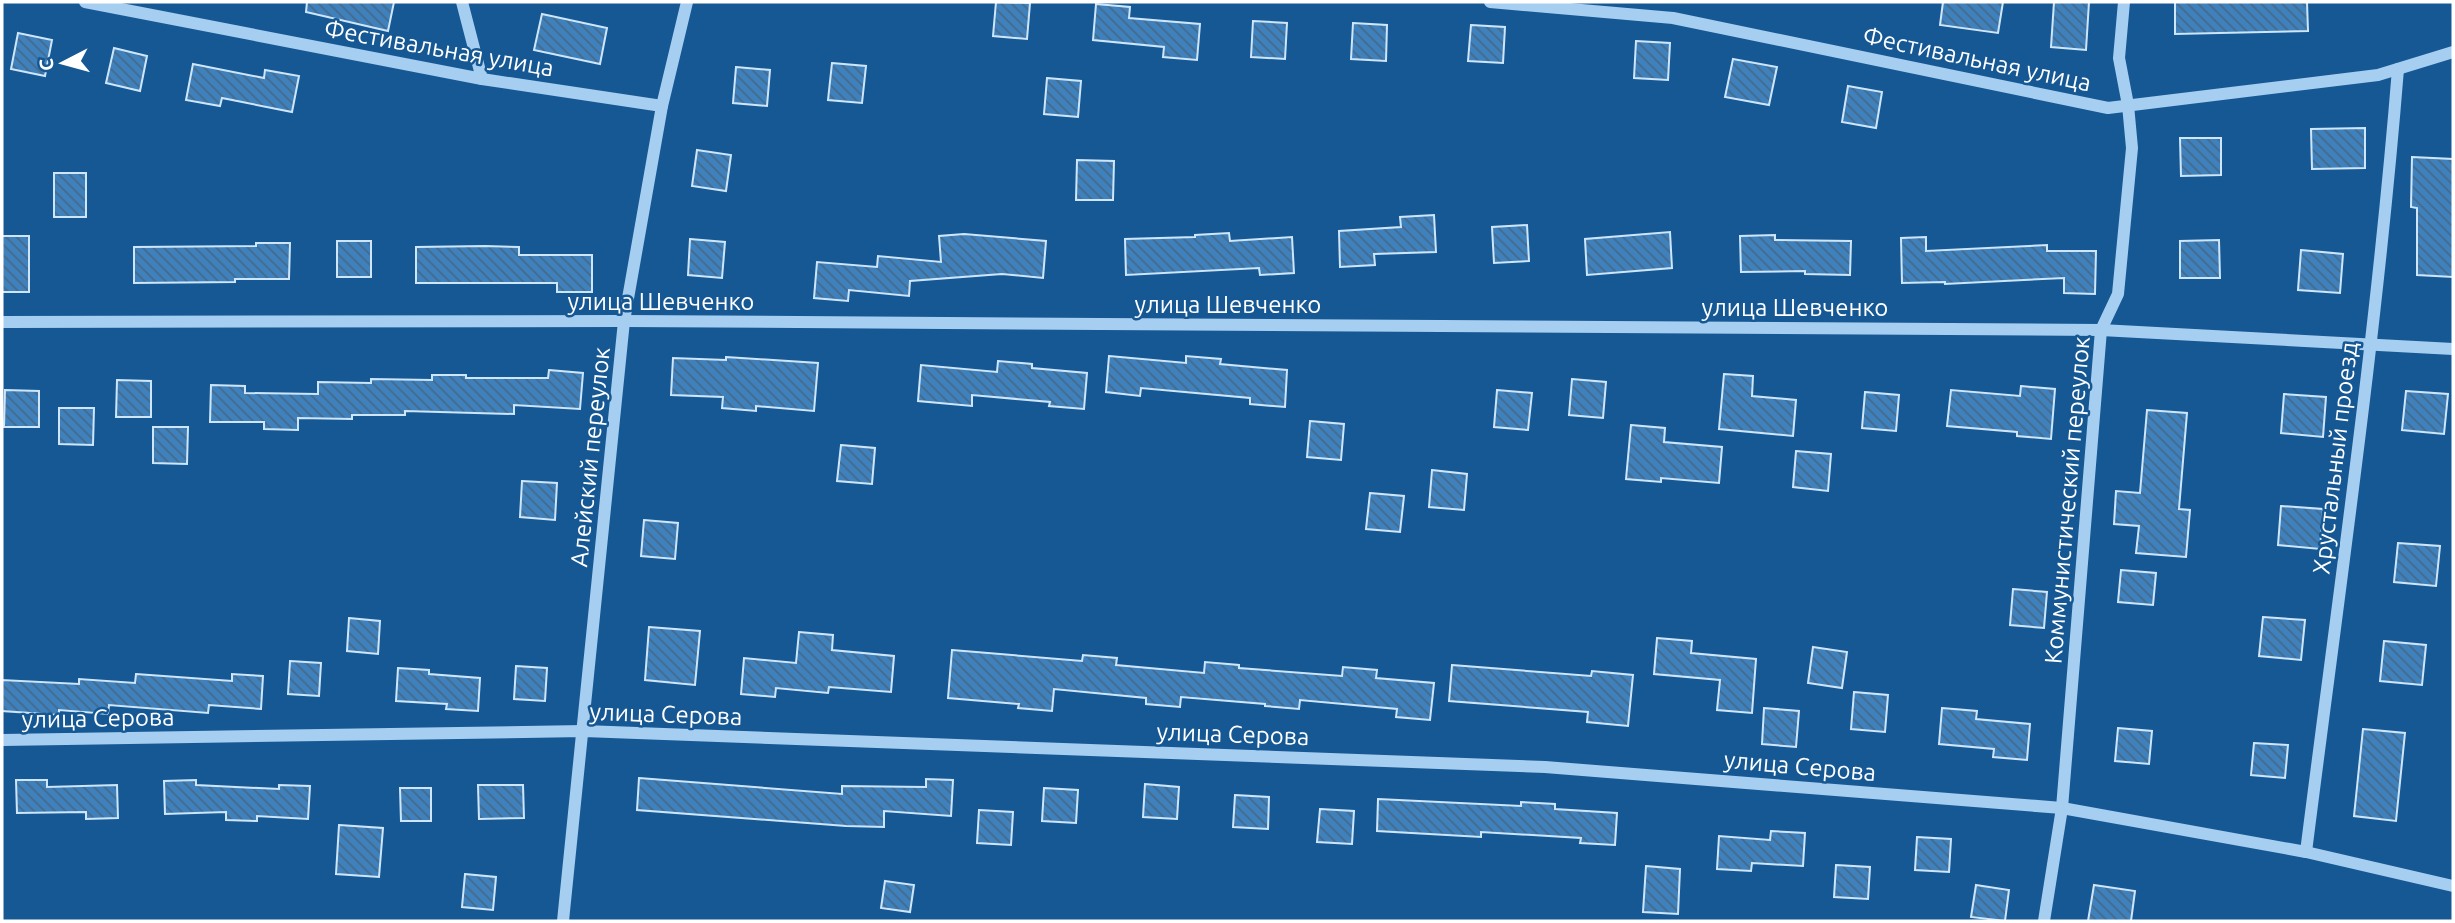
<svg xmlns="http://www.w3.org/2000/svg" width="2455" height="923" viewBox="0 0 2455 923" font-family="Ubuntu,sans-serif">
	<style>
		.building { fill: url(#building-back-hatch); stroke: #cde6fc; stroke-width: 2 }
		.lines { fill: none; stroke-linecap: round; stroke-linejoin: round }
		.minor { stroke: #a6cef1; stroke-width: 12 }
		.labels { text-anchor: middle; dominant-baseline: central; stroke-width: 5; stroke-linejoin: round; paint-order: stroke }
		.street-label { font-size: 24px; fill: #fff; stroke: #165894 }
	</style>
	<defs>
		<pattern id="building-back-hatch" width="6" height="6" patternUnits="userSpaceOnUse" patternTransform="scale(1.75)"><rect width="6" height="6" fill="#3f81bc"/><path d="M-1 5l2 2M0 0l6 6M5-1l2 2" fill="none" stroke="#45698a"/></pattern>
	</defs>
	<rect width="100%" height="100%" fill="#165894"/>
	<!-- building -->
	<g class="building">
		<polygon points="307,2 394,2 388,31 306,12"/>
		<polygon points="996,2 1030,3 1027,39 993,36"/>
		<polygon points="1943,2 2003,2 1998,33 1940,25"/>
		<polygon points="2054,2 2089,2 2086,50 2051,47"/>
		<polygon points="2175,2 2307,2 2308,31 2175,34"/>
		<polygon points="1096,4 1130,7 1129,18 1200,24 1197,60 1163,57 1164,47 1093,40"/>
		<polygon points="542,14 607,28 600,64 534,50"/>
		<polygon points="1253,21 1287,23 1285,59 1251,57"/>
		<polygon points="1353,23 1387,25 1386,61 1351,59"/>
		<polygon points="1471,25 1505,27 1503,63 1468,61"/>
		<polygon points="18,33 52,40 45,76 11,69"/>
		<polygon points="1636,41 1670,43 1668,80 1634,78"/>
		<polygon points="114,48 147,56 140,91 106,83"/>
		<polygon points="1733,59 1777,67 1769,105 1725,97"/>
		<polygon points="832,63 866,66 862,103 828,100"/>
		<polygon points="193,64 264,78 265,70 299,76 292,112 222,98 220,106 186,100"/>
		<polygon points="736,67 770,70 767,106 733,103"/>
		<polygon points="1047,78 1081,81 1078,117 1044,114"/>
		<polygon points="1848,86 1882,92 1876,128 1842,122"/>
		<polygon points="2365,128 2365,168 2312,169 2311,129"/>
		<polygon points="2180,138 2221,138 2221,175 2181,176"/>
		<polygon points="697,150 731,155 726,191 692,186"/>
		<polygon points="2412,157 2453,159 2453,277 2417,275 2417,208 2411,207"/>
		<polygon points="1077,160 1114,161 1113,200 1076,200"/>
		<rect x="54" y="173" width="32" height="44"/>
		<polygon points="1434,215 1436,252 1374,254 1375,265 1340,267 1339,231 1401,227 1400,217"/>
		<polygon points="1527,225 1529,261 1494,263 1492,227"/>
		<polygon points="1670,232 1672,268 1587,275 1585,239"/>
		<polygon points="1229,233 1230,241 1292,237 1294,273 1260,275 1259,268 1126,275 1125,239 1195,237 1195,235"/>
		<polygon points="964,234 1046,241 1043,278 1002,274 910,281 909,296 849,290 848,301 814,298 817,262 877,267 878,256 941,262 939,236"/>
		<polygon points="1775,235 1775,240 1851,241 1850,275 1805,274 1805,271 1741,272 1740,236"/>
		<rect x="2" y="236" width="27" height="56"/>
		<polygon points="1926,237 1926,251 2047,245 2047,251 2096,251 2095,294 2064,293 2064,278 1945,284 1945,282 1902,283 1901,238"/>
		<polygon points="690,239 725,242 722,278 688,275"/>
		<polygon points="2219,240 2220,278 2180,278 2180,241"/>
		<rect x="337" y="241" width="34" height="36"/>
		<polygon points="256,243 290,243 289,279 235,279 235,282 134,283 134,247 256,246"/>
		<polygon points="485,246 519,247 519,255 592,255 592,292 557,292 557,283 416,283 416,247"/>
		<polygon points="2301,250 2343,254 2340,293 2298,290"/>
		<polygon points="1109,356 1186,363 1186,356 1221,359 1220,364 1287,370 1285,407 1250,404 1250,398 1141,388 1140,396 1106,392"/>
		<polygon points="726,357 818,363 814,411 756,406 756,411 722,408 723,397 671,395 673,358 726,360"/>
		<polygon points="998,361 1032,364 1032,368 1087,373 1084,409 1049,406 1050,402 972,395 972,406 918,401 921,365 997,372"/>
		<polygon points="549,370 583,373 580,409 514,405 514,414 405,411 405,415 352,415 352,419 298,418 298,430 264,429 264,422 210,422 211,385 245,386 245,393 318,394 318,382 371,383 371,379 432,380 432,375 466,375 466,378 548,378"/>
		<polygon points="1724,374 1753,376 1752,396 1796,400 1793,436 1719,429"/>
		<polygon points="1572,379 1606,382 1603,418 1569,415"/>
		<polygon points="117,380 151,381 151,417 116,417"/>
		<polygon points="2021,386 2055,389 2051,439 2017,436 2017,432 1947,426 1951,390 2020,396"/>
		<polygon points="5,390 39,391 39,427 4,427"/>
		<polygon points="1497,390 1532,393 1528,430 1494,427"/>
		<polygon points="2406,391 2448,394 2444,434 2402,430"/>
		<polygon points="1865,392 1899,395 1896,431 1862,428"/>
		<polygon points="2284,394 2326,397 2323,437 2281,433"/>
		<polygon points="59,408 94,408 93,445 59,444"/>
		<polygon points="2147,410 2187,413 2179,509 2190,510 2186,557 2136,553 2139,526 2114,524 2116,491 2140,493"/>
		<polygon points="1310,421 1344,424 1341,460 1307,457"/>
		<polygon points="1631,425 1665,428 1664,442 1722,447 1719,483 1661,478 1661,482 1626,479"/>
		<polygon points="153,427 188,427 187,464 153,463"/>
		<polygon points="841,445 875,448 872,484 837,481"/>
		<polygon points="1796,451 1831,454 1828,491 1793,487"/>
		<polygon points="1432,470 1467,474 1464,510 1429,507"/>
		<polygon points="522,481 557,483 555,520 520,517"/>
		<polygon points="1370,493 1404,496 1400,532 1366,529"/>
		<polygon points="2281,506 2323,509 2320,549 2278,545"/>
		<polygon points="644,520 678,523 675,559 641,556"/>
		<polygon points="2398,543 2440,546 2436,586 2394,582"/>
		<polygon points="2121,570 2156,573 2153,605 2118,602"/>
		<polygon points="2013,589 2047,592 2044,628 2010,625"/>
		<polygon points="2263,617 2305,620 2301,660 2259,656"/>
		<polygon points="349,618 380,621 378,654 347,651"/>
		<polygon points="649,627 700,631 695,685 645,680"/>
		<polygon points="799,632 833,635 832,650 894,656 891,692 829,687 828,693 776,688 775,697 741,694 744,658 796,663"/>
		<polygon points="1657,638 1692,641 1691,653 1756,659 1752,713 1717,710 1720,680 1654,674"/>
		<polygon points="2384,641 2426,645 2422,685 2380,681"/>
		<polygon points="1813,647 1847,652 1842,688 1808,683"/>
		<polygon points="952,650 1082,661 1083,655 1117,658 1116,665 1204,673 1205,662 1239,665 1239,668 1342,676 1343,667 1377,670 1376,678 1434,683 1430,720 1396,717 1397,709 1300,700 1299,709 1265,706 1265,704 1181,697 1180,707 1146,704 1146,698 1054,689 1052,711 1018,708 1019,704 948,698"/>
		<polygon points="290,661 321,663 319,696 288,694"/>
		<polygon points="1452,665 1591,676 1592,671 1633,675 1628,726 1587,722 1588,712 1449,701"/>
		<polygon points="516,666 547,668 545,701 514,699"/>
		<polygon points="398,668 429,670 429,674 480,678 478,711 446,709 447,704 396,701"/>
		<polygon points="136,674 232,681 232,674 263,676 261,709 209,705 208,713 109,705 108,714 59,710 59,715 2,711 2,680 79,684 79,679 135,683"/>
		<polygon points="1854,692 1888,695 1885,732 1851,729"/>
		<polygon points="1764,708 1799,711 1796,747 1762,744"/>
		<polygon points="1942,708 1977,711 1976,719 2030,724 2027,760 1993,757 1994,749 1939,744"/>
		<polygon points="2118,728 2152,731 2149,764 2115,761"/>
		<polygon points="2363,729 2405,733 2396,821 2354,816"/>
		<polygon points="2254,743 2288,745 2285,778 2251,775"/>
		<polygon points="639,778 842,794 842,786 926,787 926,779 953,780 951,816 884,811 884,827 846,826 637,810"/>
		<polygon points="16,780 47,780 47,787 117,785 118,818 86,819 86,812 17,813"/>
		<polygon points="196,780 196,785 279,789 279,785 310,786 308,819 257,816 257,821 226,820 226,812 165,814 164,781"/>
		<polygon points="1145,784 1179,787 1177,819 1143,817"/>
		<polygon points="478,785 523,785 524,818 479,819"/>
		<polygon points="400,788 431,788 431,821 401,821"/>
		<polygon points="1044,788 1078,790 1076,823 1042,821"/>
		<polygon points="1235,795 1269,797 1268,829 1233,827"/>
		<polygon points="1378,799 1521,806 1521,802 1555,804 1555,809 1617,813 1615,845 1580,843 1581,838 1481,832 1481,837 1377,831"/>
		<polygon points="1320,809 1354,811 1352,844 1317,842"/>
		<polygon points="979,810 1013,812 1011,845 977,843"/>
		<polygon points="339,825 383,828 379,877 336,874"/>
		<polygon points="1771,831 1805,833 1803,866 1752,863 1751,871 1717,869 1719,836 1770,840"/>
		<polygon points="1917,837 1951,839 1949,872 1915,870"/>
		<polygon points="1836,865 1870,867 1868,899 1834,897"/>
		<polygon points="1646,866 1680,869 1678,914 1643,912"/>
		<polygon points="465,874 496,877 493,910 462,907"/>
		<polygon points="885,881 914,885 910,912 881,908"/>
		<polygon points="1976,885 2009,890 2005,921 1971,917"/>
		<polygon points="2094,885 2135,891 2131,921 2088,921"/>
	</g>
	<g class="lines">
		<!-- minor -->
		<g class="minor">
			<polyline points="85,2 482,79 662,106"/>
			<polyline points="462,2 482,79"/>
			<polyline points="1490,2 1673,18 2108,108 2378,75 2453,52"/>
			<polyline points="2,322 624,321 2101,330 2453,349"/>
			<polyline points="2,740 584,731 1545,767 2062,808 2306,852 2453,886"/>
			<path d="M2306,852C2339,591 2377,331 2398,69"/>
			<polyline points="563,921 624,321 662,106 687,2"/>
			<polyline points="2044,921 2062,808 2101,330 2118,294 2132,148 2128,105 2119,58 2124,2"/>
		</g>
	</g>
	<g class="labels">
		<!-- street labels -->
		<g class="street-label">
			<text transform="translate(439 48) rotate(10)">Фестивальная улица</text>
			<text transform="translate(1977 59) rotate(12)">Фестивальная улица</text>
			<text x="661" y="301">улица Шевченко</text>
			<text x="1228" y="304">улица Шевченко</text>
			<text x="1795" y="307">улица Шевченко</text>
			<text transform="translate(590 457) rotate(-84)">Алейский переулок</text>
			<text transform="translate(2335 458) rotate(-83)">Хрустальный проезд</text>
			<text transform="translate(2067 500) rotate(-85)">Коммунистический переулок</text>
			<text transform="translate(666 714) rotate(2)">улица Серова</text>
			<text transform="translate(98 718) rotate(-1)">улица Серова</text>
			<text transform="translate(1233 734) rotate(2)">улица Серова</text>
			<text transform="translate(1800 766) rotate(5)">улица Серова</text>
		</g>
	</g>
	<!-- border -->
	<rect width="2455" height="923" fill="none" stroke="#ffffff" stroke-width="7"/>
	<!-- north arrow -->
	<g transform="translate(63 63) rotate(264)" stroke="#165894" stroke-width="5" paint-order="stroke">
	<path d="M0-5L12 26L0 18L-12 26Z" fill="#ffffff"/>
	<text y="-10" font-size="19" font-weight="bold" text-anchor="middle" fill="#ffffff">С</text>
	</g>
</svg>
